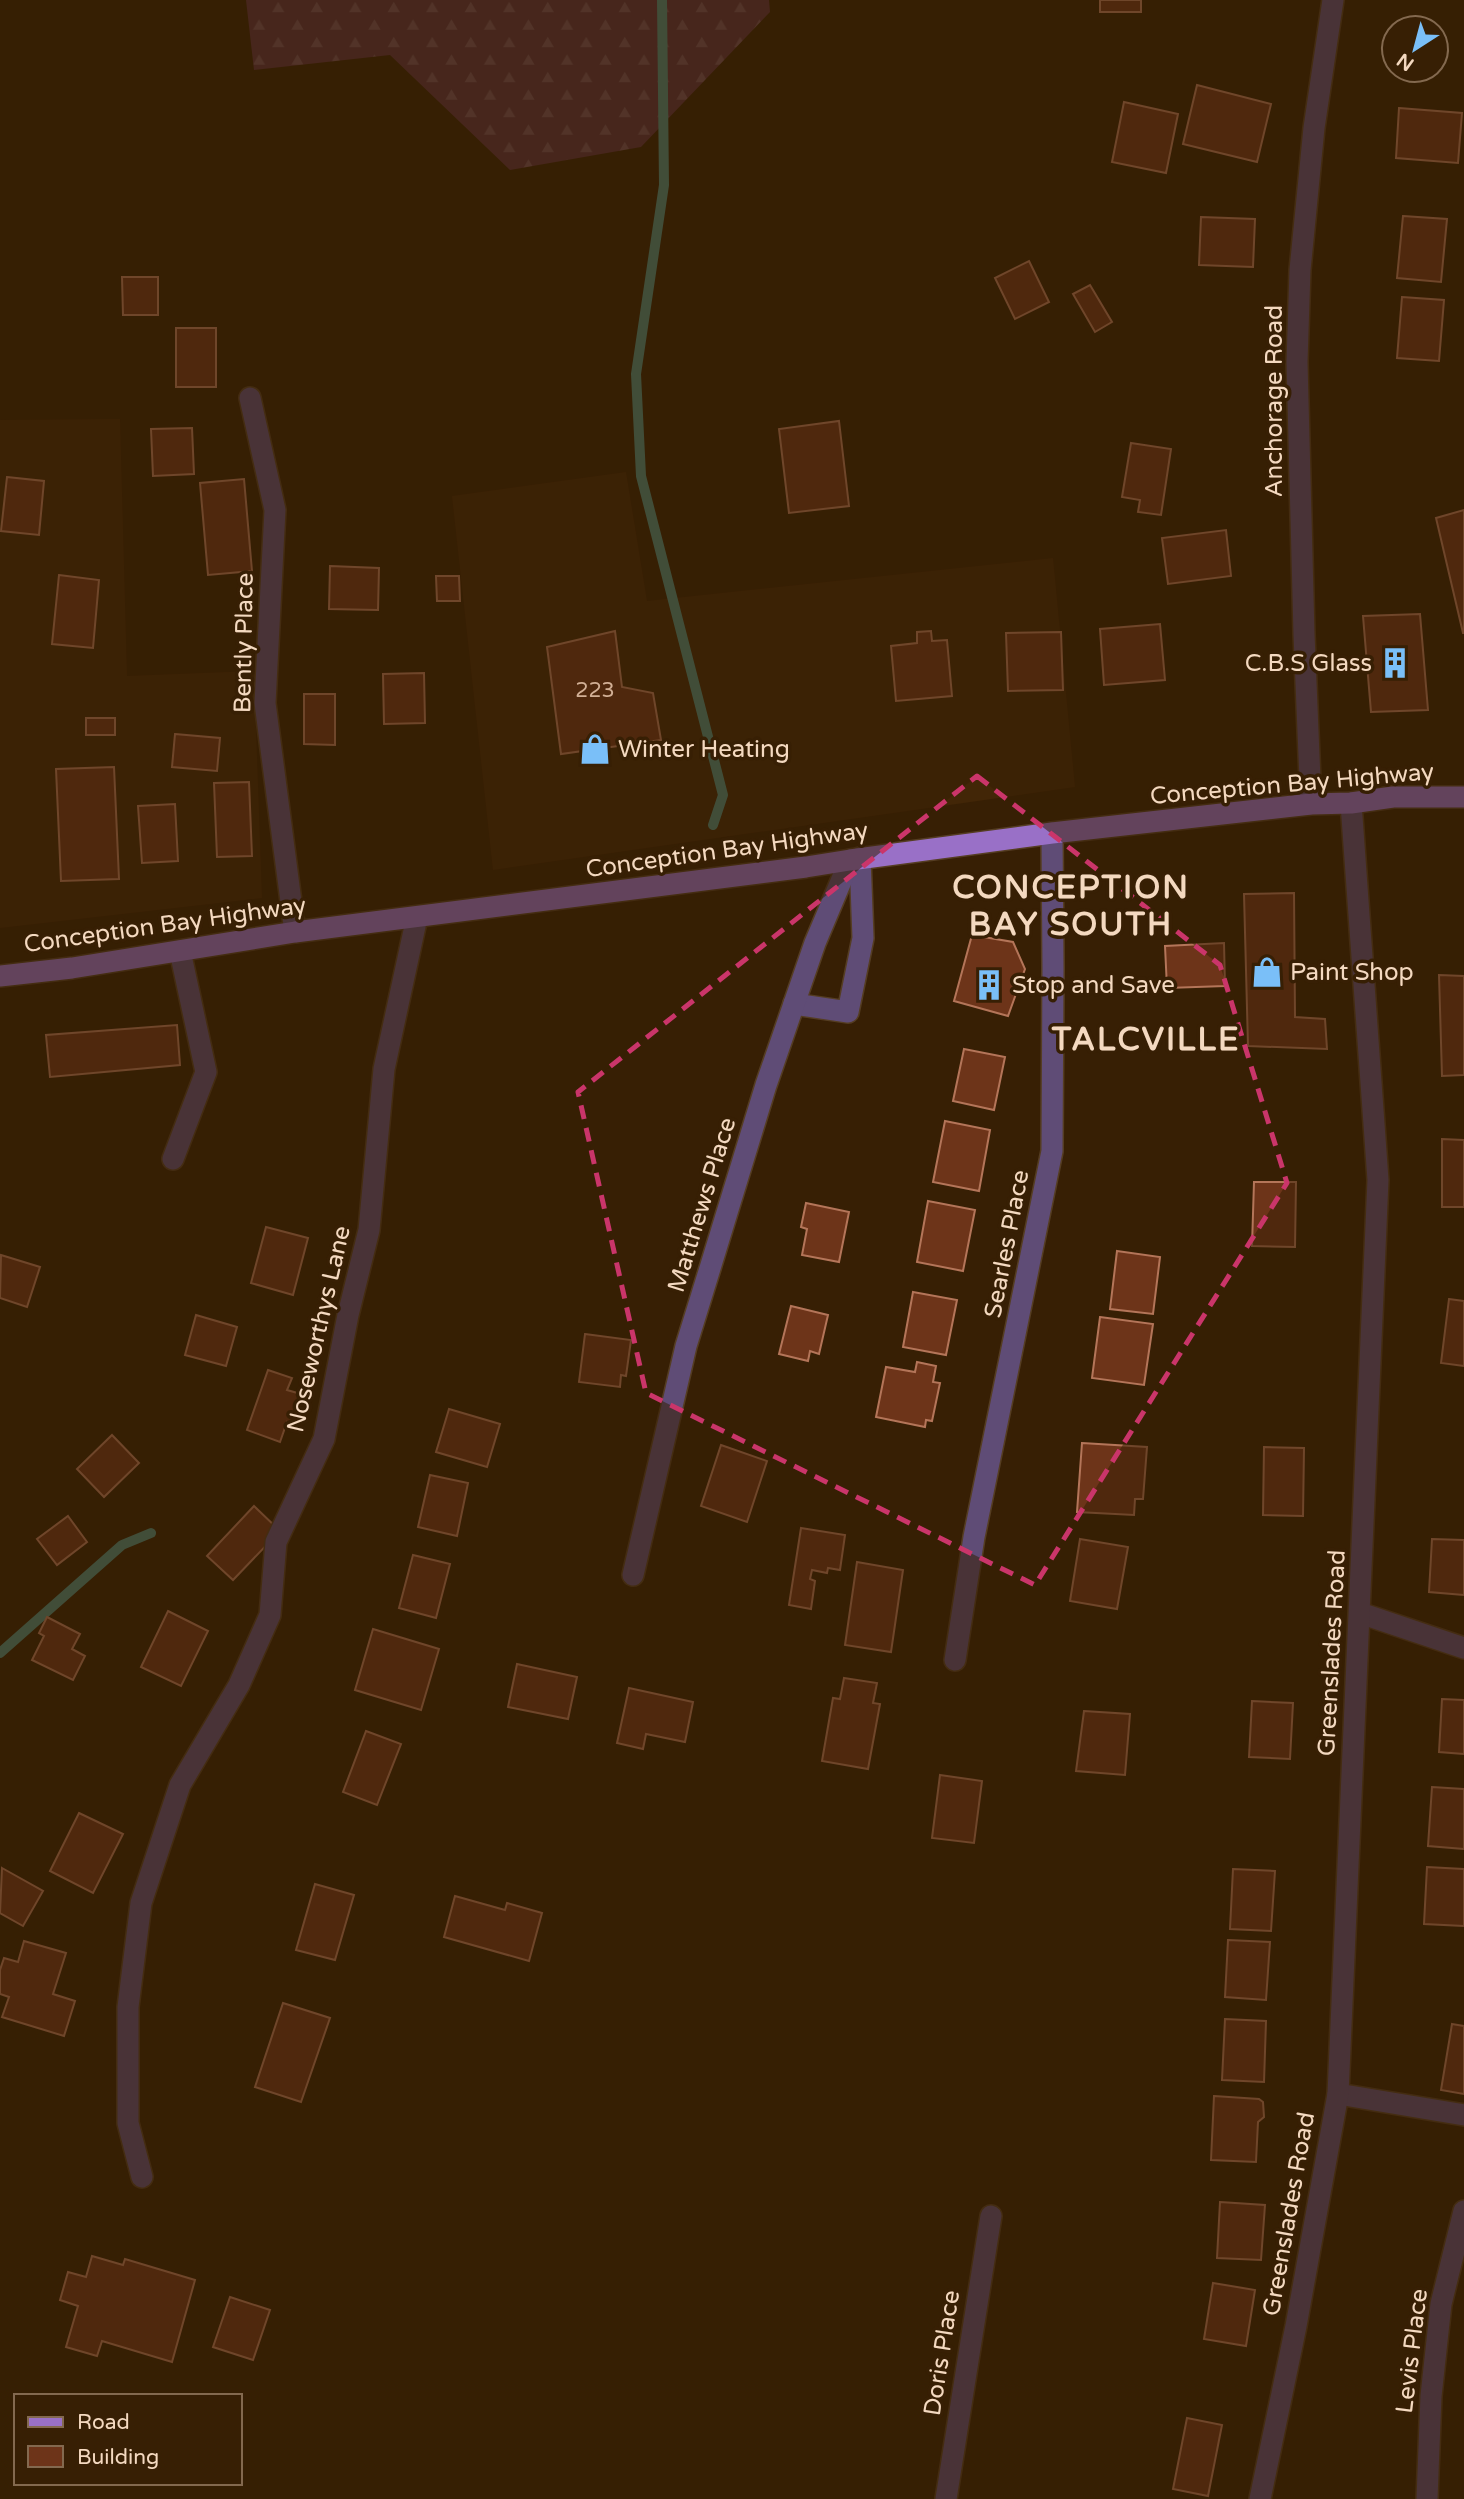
<svg xmlns="http://www.w3.org/2000/svg" width="1464" height="2499" viewBox="0 0 1464 2499" font-family="'Varela Round',sans-serif">
	<style>
		.built { fill: #422607 }
		.forest { fill: url(#forest-firs) }
		.lines { fill: none; stroke-linecap: round; stroke-linejoin: round }
		.stream { stroke: #4e8679; stroke-width: 10 }
		.building { fill: #6d3419; stroke: #b47559; stroke-width: 2 }
		.minor-casing { stroke: #553d22; stroke-width: 24 }
		.major-casing { stroke: #553d22; stroke-width: 24 }
		.minor { stroke: #5f4c76; stroke-width: 21 }
		.major { stroke: #9970c7; stroke-width: 21 }
		.marked { fill: none; stroke: #ca356a; stroke-width: 5; stroke-dasharray: 14 9; stroke-linejoin: round }
		.labels { text-anchor: middle; dominant-baseline: central; stroke-width: 7; stroke-linejoin: round; paint-order: stroke }
		.number-label { font-size: 21px; fill: #d2b096 }
		.street-label { font-size: 24px; fill: #f4d9c0; stroke: #371f04 }
		.poi-label { font-size: 24px; fill: #f4d9c0; stroke: #371f04; text-anchor: start }
		.district-label { font-size: 32px; font-weight: bold; letter-spacing: 2px; fill: #f4d9c0; stroke: #371f04 }
	</style>
	<defs>
		<pattern id="forest-firs" width="22" height="20" patternUnits="userSpaceOnUse" patternTransform="scale(1.75)"><rect width="22" height="20" fill="#5b2f3a"/><path d="M5 1l3.5 6h-7zM16 11l3.5 6h-7z" fill="#734d55"/></pattern>
	</defs>
	<rect width="100%" height="100%" fill="#371f04"/>
	<!-- built -->
	<g class="built">
		<polygon points="120,419 127,676 254,671 262,898 0,928 0,420"/>
		<polygon points="626,472 647,601 1053,558 1075,787 493,870 452,496"/>
	</g>
	<!-- forest -->
	<polygon class="forest" points="246,0 769,0 770,12 641,147 510,170 390,55 254,70"/>
	<g class="lines">
		<!-- stream -->
		<g class="stream">
			<polyline points="662,0 664,185 636,374 641,476 723,795 713,825"/>
			<polyline points="0,1653 122,1545 151,1533"/>
		</g>
	</g>
	<!-- building -->
	<g class="building">
		<rect x="1100" y="0" width="41" height="12"/>
		<polygon points="1197,85 1271,104 1257,162 1183,144"/>
		<polygon points="1124,102 1178,114 1166,173 1112,162"/>
		<polygon points="1399,108 1462,113 1458,163 1396,158"/>
		<polygon points="1403,216 1447,219 1441,282 1397,278"/>
		<polygon points="1201,217 1255,219 1253,267 1199,265"/>
		<polygon points="1029,261 1049,302 1015,319 995,278"/>
		<polygon points="122,277 158,277 158,315 123,315"/>
		<polygon points="1090,285 1112,322 1095,332 1073,294"/>
		<polygon points="1402,297 1444,300 1439,361 1397,358"/>
		<rect x="176" y="328" width="40" height="59"/>
		<polygon points="839,421 849,506 789,513 779,429"/>
		<polygon points="192,428 194,474 153,476 151,429"/>
		<polygon points="1131,443 1171,449 1161,515 1138,512 1140,500 1122,497"/>
		<polygon points="7,477 44,481 39,535 1,531"/>
		<polygon points="244,479 252,571 208,575 200,483"/>
		<polygon points="1464,510 1464,633 1463,633 1436,518"/>
		<polygon points="1226,530 1231,576 1168,584 1162,538"/>
		<polygon points="330,566 379,568 378,610 329,609"/>
		<polygon points="59,575 99,580 93,648 52,644"/>
		<polygon points="436,576 459,576 460,601 437,601"/>
		<polygon points="1420,614 1428,710 1371,712 1363,616"/>
		<polygon points="1160,624 1165,680 1104,685 1100,629"/>
		<polygon points="615,631 622,687 653,693 661,740 561,754 547,647"/>
		<polygon points="931,631 932,641 947,640 952,696 896,701 891,646 917,643 917,632"/>
		<polygon points="1061,632 1063,690 1008,691 1006,633"/>
		<polygon points="424,673 425,723 384,724 383,674"/>
		<polygon points="304,694 335,694 335,745 304,744"/>
		<rect x="86" y="718" width="29" height="17"/>
		<polygon points="175,734 220,738 217,771 172,767"/>
		<polygon points="114,767 119,879 61,881 56,769"/>
		<polygon points="249,782 252,856 217,857 214,783"/>
		<polygon points="175,804 178,861 142,863 138,806"/>
		<polygon points="1294,893 1295,1017 1325,1019 1327,1049 1248,1046 1244,894"/>
		<polygon points="972,935 1013,942 1025,969 1008,1016 954,1001"/>
		<polygon points="1224,943 1225,986 1167,988 1165,946"/>
		<polygon points="1439,975 1464,976 1464,1075 1442,1076"/>
		<polygon points="177,1025 180,1065 50,1077 46,1035"/>
		<polygon points="964,1049 1005,1057 994,1110 953,1101"/>
		<polygon points="945,1121 990,1130 979,1191 933,1182"/>
		<polygon points="1442,1139 1464,1140 1464,1207 1442,1207"/>
		<polygon points="1254,1182 1296,1182 1295,1247 1252,1246"/>
		<polygon points="928,1201 975,1210 963,1271 917,1262"/>
		<polygon points="806,1203 849,1212 839,1262 802,1255 807,1229 801,1227"/>
		<polygon points="266,1227 308,1238 293,1295 251,1283"/>
		<polygon points="1117,1251 1160,1257 1153,1314 1110,1309"/>
		<polygon points="1,1255 40,1267 27,1307 0,1298"/>
		<polygon points="913,1292 957,1300 946,1355 903,1347"/>
		<polygon points="1449,1299 1464,1301 1464,1366 1441,1363"/>
		<polygon points="791,1306 828,1315 819,1354 810,1351 808,1361 779,1354"/>
		<polygon points="196,1315 237,1327 226,1366 185,1355"/>
		<polygon points="1100,1317 1153,1324 1144,1385 1092,1378"/>
		<polygon points="585,1334 631,1340 626,1376 621,1375 620,1387 579,1382"/>
		<polygon points="917,1362 936,1366 933,1382 940,1383 932,1421 926,1420 925,1427 876,1417 886,1367 915,1372"/>
		<polygon points="268,1370 292,1378 287,1390 301,1394 291,1424 287,1422 280,1442 247,1430"/>
		<polygon points="449,1409 500,1424 487,1467 436,1452"/>
		<polygon points="112,1435 139,1463 104,1497 77,1469"/>
		<polygon points="1082,1443 1147,1447 1143,1499 1135,1499 1134,1515 1077,1512"/>
		<polygon points="721,1445 767,1461 747,1522 701,1506"/>
		<polygon points="1264,1447 1304,1448 1303,1516 1263,1515"/>
		<polygon points="430,1475 468,1483 457,1536 418,1527"/>
		<polygon points="254,1506 280,1531 233,1580 207,1556"/>
		<polygon points="68,1516 87,1542 57,1565 37,1539"/>
		<polygon points="801,1528 845,1535 840,1570 828,1568 827,1573 812,1570 810,1579 815,1581 811,1609 789,1605"/>
		<polygon points="1080,1539 1128,1547 1117,1609 1070,1601"/>
		<polygon points="1432,1539 1464,1540 1464,1595 1429,1592"/>
		<polygon points="413,1555 450,1564 436,1618 399,1608"/>
		<polygon points="857,1562 903,1570 891,1652 845,1645"/>
		<polygon points="168,1611 208,1631 181,1686 141,1667"/>
		<polygon points="47,1617 80,1634 72,1649 85,1656 73,1680 32,1660 44,1636 39,1633"/>
		<polygon points="373,1629 439,1649 421,1710 355,1690"/>
		<polygon points="517,1664 577,1677 568,1719 508,1707"/>
		<polygon points="844,1678 877,1683 873,1703 880,1704 868,1769 822,1761 833,1698 840,1699"/>
		<polygon points="629,1688 693,1702 685,1742 646,1734 643,1749 617,1743"/>
		<polygon points="1442,1699 1464,1700 1464,1754 1439,1752"/>
		<polygon points="1252,1701 1293,1703 1290,1759 1249,1757"/>
		<polygon points="1084,1711 1130,1714 1125,1775 1076,1771"/>
		<polygon points="366,1731 401,1744 377,1805 343,1792"/>
		<polygon points="940,1775 982,1781 974,1843 932,1838"/>
		<polygon points="1432,1787 1464,1789 1464,1849 1428,1846"/>
		<polygon points="79,1813 123,1834 93,1893 50,1871"/>
		<polygon points="1427,1867 1464,1869 1464,1926 1424,1924"/>
		<polygon points="2,1868 43,1891 23,1926 0,1913"/>
		<polygon points="1233,1869 1275,1871 1271,1931 1230,1929"/>
		<polygon points="315,1884 354,1895 335,1960 296,1950"/>
		<polygon points="455,1896 505,1910 507,1903 542,1913 529,1961 444,1937"/>
		<polygon points="1228,1940 1270,1942 1266,2000 1225,1997"/>
		<polygon points="24,1941 66,1953 53,1994 75,2001 64,2036 2,2017 9,1997 0,1994 0,1970 4,1958 18,1962"/>
		<polygon points="283,2003 330,2018 301,2102 255,2087"/>
		<polygon points="1225,2019 1266,2021 1264,2082 1222,2080"/>
		<polygon points="1452,2024 1464,2026 1464,2094 1441,2090"/>
		<polygon points="1214,2096 1259,2099 1263,2102 1264,2117 1258,2122 1256,2162 1211,2160"/>
		<polygon points="1220,2202 1265,2205 1261,2260 1217,2258"/>
		<polygon points="92,2256 123,2265 125,2259 195,2280 172,2362 102,2341 97,2356 66,2347 78,2306 60,2300 68,2272 86,2277"/>
		<polygon points="1213,2283 1255,2290 1246,2346 1204,2339"/>
		<polygon points="230,2297 270,2310 253,2360 213,2347"/>
		<polygon points="1187,2418 1222,2425 1208,2496 1173,2489"/>
	</g>
	<g class="lines">
		<defs>
			<g id="minor">
				<polyline points="250,398 275,510 265,703 295,932"/>
				<polyline points="1311,804 1304,634 1297,362 1300,270 1314,128 1333,0"/>
				<polyline points="794,1004 848,1012 863,938 860,858"/>
				<polyline points="173,1159 206,1072 180,951"/>
				<polyline points="633,1575 686,1346 711,1265 766,1085 815,943 850,860"/>
				<polyline points="1360,1613 1464,1648"/>
				<polyline points="955,1660 974,1537 1052,1151 1053,969 1052,833"/>
				<polyline points="1338,2094 1464,2115"/>
				<polyline points="142,2177 128,2123 128,2007 141,1903 180,1785 239,1685 270,1615 276,1542 324,1439 348,1315 369,1230 384,1069 417,917"/>
				<polyline points="946,2499 991,2216"/>
				<polyline points="1260,2499 1296,2326 1338,2094 1378,1180 1351,803"/>
				<polyline points="1427,2499 1431,2396 1441,2304 1464,2211"/>
			</g>
			<polyline id="major" points="0,976 72,968 295,932 806,867 850,860 1052,833 1311,804 1351,803 1393,797 1464,797"/>
		</defs>
		<!-- minor casing -->
		<use href="#minor" class="minor-casing"/>
		<!-- major casing -->
		<use href="#major" class="major-casing"/>
		<!-- minor -->
		<use href="#minor" class="minor"/>
		<!-- major -->
		<use href="#major" class="major"/>
	</g>
	<!-- marked area -->
	<path d="M0 0H1464V2499H0ZM977,776L1220,965L1287,1183L1035,1585L646,1393L578,1092Z" fill="#371f04" fill-opacity=".55" fill-rule="evenodd"/>
	<path class="marked" d="M977,776L1220,965L1287,1183L1035,1585L646,1393L578,1092Z"/>
	<!-- icons -->
	<defs>
		<symbol id="building-bare" viewBox="-9 -9 18 18"><path d="M-4-6H4V6H1V3H-1V6H-4ZM-2.5-4.3h1.7v1.8h-1.7ZM.8-4.3h1.7v1.8H.8ZM-2.5-1h1.7V.8h-1.7ZM.8-1h1.7V.8H.8Z" fill="#7abff8" stroke="#371f04" stroke-width="2.5" paint-order="stroke"/></symbol>
		<symbol id="shop-bare" viewBox="-9 -9 18 18"><path d="M-5-2.5h2.3a2.7 3.5 0 0 1 5.4 0H5L5.5 6h-11ZM-1.5-2.5h3a1.5 2.3 0 0 0-3 0Z" fill="#7abff8" stroke="#371f04" stroke-width="2.5" paint-order="stroke"/></symbol>
	</defs>
	<g fill-rule="evenodd">
		<use href="#building-bare" x="1373" y="641" width="44" height="44"/>
		<use href="#shop-bare" x="573" y="727" width="44" height="44"/>
		<use href="#shop-bare" x="1245" y="950" width="44" height="44"/>
		<use href="#building-bare" x="967" y="963" width="44" height="44"/>
	</g>
	<g class="labels">
		<!-- number labels -->
		<g class="number-label">
			<text x="595" y="690">223</text>
		</g>
		<!-- street labels -->
		<g class="street-label">
			<text transform="translate(1274 401) rotate(-90)">Anchorage Road</text>
			<text transform="translate(244 643) rotate(-89)">Bently Place</text>
			<text transform="translate(1292 784) rotate(-5)">Conception Bay Highway</text>
			<text transform="translate(727 850) rotate(-8)">Conception Bay Highway</text>
			<text transform="translate(165 925) rotate(-8)">Conception Bay Highway</text>
			<text transform="translate(702 1205) rotate(-73)">Matthews Place</text>
			<text transform="translate(1007 1244) rotate(-79)">Searles Place</text>
			<text transform="translate(319 1329) rotate(-77)">Noseworthys Lane</text>
			<text transform="translate(1332 1653) rotate(-87)">Greenslades Road</text>
			<text transform="translate(1289 2214) rotate(-80)">Greenslades Road</text>
			<text transform="translate(1412 2351) rotate(-83)">Levis Place</text>
			<text transform="translate(942 2353) rotate(-81)">Doris Place</text>
		</g>
		<!-- poi labels -->
		<g class="poi-label">
			<text x="1372" y="663" text-anchor="end">C.B.S Glass</text>
			<text x="618" y="749">Winter Heating</text>
			<text x="1290" y="972">Paint Shop</text>
			<text x="1012" y="985">Stop and Save</text>
		</g>
		<!-- district labels -->
		<g class="district-label">
			<text x="1071" y="888">CONCEPTION<tspan x="1071" dy="37">BAY SOUTH</tspan></text>
			<text x="1146" y="1040">TALCVILLE</text>
		</g>
	</g>
	<!-- legend -->
	<rect x="14" y="2394" width="228" height="91" fill="#371f04" stroke="#83694f" stroke-width="2"/>
	<rect x="28" y="2417" width="35" height="10" fill="#9970c7" stroke="#83694f" stroke-width="2"/>
	<text x="77" y="2429" font-size="21" fill="#f4d9c0">Road</text>
	<rect x="28" y="2446" width="35" height="21" fill="#6d3419" stroke="#83694f" stroke-width="2"/>
	<text x="77" y="2464" font-size="21" fill="#f4d9c0">Building</text>
	<!-- north arrow -->
	<g transform="translate(1415 49) rotate(216)"><circle r="33" fill="#371f04" stroke="#83694f" stroke-width="2"/>
	<path d="M0-5L12 26L0 18L-12 26Z" fill="#7abff8"/>
	<text y="-10" font-size="19" font-weight="bold" text-anchor="middle" fill="#f4d9c0">N</text>
	</g>
</svg>
